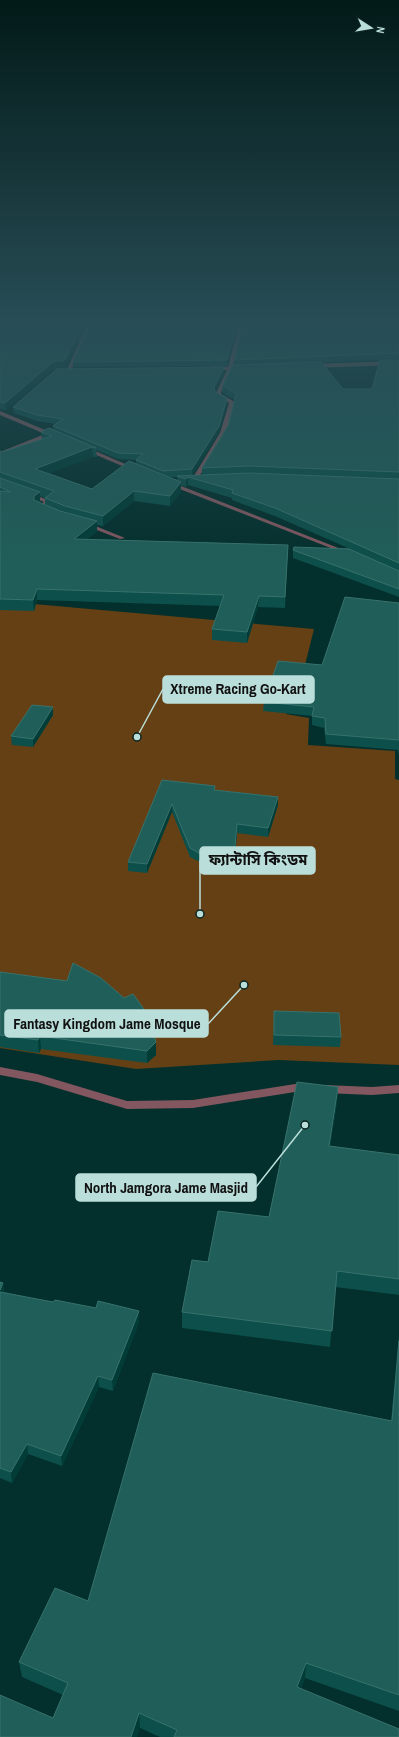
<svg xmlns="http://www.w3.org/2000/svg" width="399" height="1737" viewBox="0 0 399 1737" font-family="'Archivo Narrow','Noto Sans Bengali',sans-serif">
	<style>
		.green { fill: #654014 }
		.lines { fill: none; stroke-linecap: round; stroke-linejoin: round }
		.street { fill: #82575f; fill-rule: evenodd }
		.wall { fill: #0d4f4a; fill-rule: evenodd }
		.shaded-wall { fill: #013c37 }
		.building { fill: #205e59; stroke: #38726d }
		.leader { fill: none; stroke: #baded9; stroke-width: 1.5 }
		.callout-dot { fill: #baded9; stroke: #0b2321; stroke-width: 1.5 }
		.callout { fill: #baded9; stroke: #baded9; stroke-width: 1.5 }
		.callout-label { font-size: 15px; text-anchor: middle; font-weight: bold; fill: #111 }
	</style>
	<rect width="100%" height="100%" fill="#032f2c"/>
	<!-- green -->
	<polygon class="green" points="0,601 314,629 304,669 286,714 309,718 308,745 395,751 395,779 399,780 399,1065 279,1060 136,1069 0,1048"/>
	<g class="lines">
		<!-- street -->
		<g class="street">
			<polygon points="90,321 95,321 85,338 71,371 66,372 81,338"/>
			<polygon points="240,321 244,321 233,367 246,369 243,371 232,370 221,392 221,394 235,402 226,433 197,480 193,480 192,479 220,433 229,403 215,395 227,370 211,370 208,368 211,366 228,367"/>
			<polygon points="399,361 399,365 311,368 308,366 311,364"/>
			<polygon points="0,411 52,433 57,436 54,438 50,436 0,456 0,452 45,434 0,415"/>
			<polygon points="82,447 86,447 139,470 134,471 82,449"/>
			<polygon points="167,482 171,482 351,553 346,554 167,484"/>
			<polygon points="26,493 30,493 53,502 43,508 45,510 44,511 40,511 34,508 44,502 26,495"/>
			<polygon points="84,523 88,523 125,538 120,539 84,525"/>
			<polygon points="0,1067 37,1074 127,1101 193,1100 295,1084 312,1086 314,1089 312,1092 295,1092 193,1108 127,1109 37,1082 0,1075"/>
			<polygon points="324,1085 372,1087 399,1085 399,1093 372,1095 324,1093 320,1092 318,1089 320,1086"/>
		</g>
	</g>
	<!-- wall -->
	<g class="wall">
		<polygon points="0,321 65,368 53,369 6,410 0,409"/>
		<polygon points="239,321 227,366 73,367 73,362"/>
		<path d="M399,321V359L302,363L343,389H372L399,360V597L293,558V550L348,548L275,516L232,500V498L188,485L186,487L181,485V492L170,506L134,501L103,526L97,525V531L87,539L288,545L285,608L258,607L247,643L212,640V629L220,606L37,600L34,611L0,610V451L2,452L42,439L41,432L53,430V426L56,424L37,421L14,413L13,407L224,373L215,390V392L227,404L219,432L192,475H202V468L228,426L235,400L222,392L223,385L235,365V360ZM96,450L118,459L136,460V464L92,489L49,473L93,457H97ZM169,477H177V480ZM40,496L45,498V505L40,503Z"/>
		<polygon points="399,603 399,757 398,750 326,744 324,728 312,725 312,716 263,711 264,702 322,665"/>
		<polygon points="53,707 53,715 33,747 12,745 11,736"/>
		<polygon points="162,780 215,790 278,797 278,805 268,837 237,833 235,854 226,862 218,864 202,863 190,857 172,812 147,873 128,871 128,862"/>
		<polygon points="0,972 156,1055 147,1063 41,1049 39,1053 0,1047"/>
		<polygon points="274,1011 341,1037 340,1047 273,1045"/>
		<polygon points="338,1087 337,1103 330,1146 399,1155 399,1295 335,1287 330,1347 182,1328 182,1312 208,1262 269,1217"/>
		<polygon points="0,1282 3,1283 4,1292 139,1322 113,1391 99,1387 62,1466 28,1454 12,1483 0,1478"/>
		<polygon points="399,1334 399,1711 305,1678 301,1689 399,1737 160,1737 140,1728 53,1718 63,1695 22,1677 19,1662 88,1601 391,1421"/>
	</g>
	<!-- shaded-wall -->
	<g class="shaded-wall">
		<polygon points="84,321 88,321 65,368 53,369 6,410 5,403"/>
		<polygon points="238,321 239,321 227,366 227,360"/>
		<polygon points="224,367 224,373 214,392 214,387"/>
		<polygon points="227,398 227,404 219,432 192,476 192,469"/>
		<polygon points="92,447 93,457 36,478 35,469"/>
		<polygon points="188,477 188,485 186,487 186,479"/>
		<polygon points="181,482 181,492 170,506 170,496"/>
		<polygon points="134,491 134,501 103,526 103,516"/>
		<polygon points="40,492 40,502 34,506 34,496"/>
		<polygon points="97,521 97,531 74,549 74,539"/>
		<polygon points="37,589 37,600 34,611 33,600"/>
		<polygon points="259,596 258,607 247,643 247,632"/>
		<polygon points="53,707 53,715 33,747 33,739"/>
		<polygon points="278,797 278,805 268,837 268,828"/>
		<polygon points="172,804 172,812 147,873 147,864"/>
		<polygon points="237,824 237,833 235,854 226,862 218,864 218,856"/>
		<polygon points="40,1036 41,1049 39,1053 38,1040"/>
		<polygon points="156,1042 156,1055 147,1063 147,1051"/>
		<polygon points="338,1087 337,1103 327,1161 329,1146"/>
		<polygon points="3,1283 4,1294 0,1297 0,1290"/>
		<polygon points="139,1311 139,1322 113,1391 112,1380"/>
		<polygon points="98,1376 99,1387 62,1466 61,1456"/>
		<polygon points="27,1444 28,1454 12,1483 11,1472"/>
		<polygon points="306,1663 305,1678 296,1702 297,1687"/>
		<polygon points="139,1713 140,1728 137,1737 131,1737"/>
	</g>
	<!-- building -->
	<g class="building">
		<polygon points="0,321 84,321 65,360 53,362 5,403 0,402"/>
		<polygon points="92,321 238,321 227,360 73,362"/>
		<polygon points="244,321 399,321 399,353 235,360"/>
		<polygon points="380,360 399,360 399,472 249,466 202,468 228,426 236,394 223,385 233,365 321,362 343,389 372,389"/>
		<polygon points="224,367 214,387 215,392 227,398 219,426 192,469 163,471 136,460 143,454 118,453 53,426 63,419 37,415 13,407 57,369"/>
		<polygon points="49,428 96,448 92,447 35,469 92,489 129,461 181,482 170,496 134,491 103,516 65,506 45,498 54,491 0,472 0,451 2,452 52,436 41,432"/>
		<polygon points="249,473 399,479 399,563 275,508 232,493 233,490 188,477 186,479 177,476"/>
		<polygon points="0,478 40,492 34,496 34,500 60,511 97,521 74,539 288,545 285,597 259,596 247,632 212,629 224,595 37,589 33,600 0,599 0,491 11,492 0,487"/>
		<polygon points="294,547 349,549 399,571 399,589 293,550"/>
		<polygon points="345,597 399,603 399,740 326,734 325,718 312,716 314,707 264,702 278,661 322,665"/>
		<polygon points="32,705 53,707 33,739 11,736"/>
		<polygon points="162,780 215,786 214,790 278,797 268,828 237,824 235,846 226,853 218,856 202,855 190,848 172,804 147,864 128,862"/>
		<polygon points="73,963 101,978 124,998 133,994 146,1012 156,1042 147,1051 40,1036 38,1040 0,1035 0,972 67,981"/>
		<polygon points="274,1011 339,1013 341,1037 274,1035"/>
		<polygon points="297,1082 338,1087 329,1146 399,1155 399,1279 337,1271 332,1331 182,1312 192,1260 208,1262 218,1211 269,1217"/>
		<polygon points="0,1282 3,1283 0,1290"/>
		<polygon points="0,1292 53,1302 55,1300 96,1308 98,1301 139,1311 112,1380 98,1376 61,1456 27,1444 11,1472 0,1468"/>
		<polygon points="399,1341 399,1695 306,1663 297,1687 399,1729 399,1737 174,1737 177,1730 139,1713 131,1737 0,1737 0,1695 53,1718 68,1683 19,1662 55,1588 88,1601 153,1373 392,1421"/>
	</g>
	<!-- sky -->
	<linearGradient id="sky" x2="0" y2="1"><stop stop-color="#021a18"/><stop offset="0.57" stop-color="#284d56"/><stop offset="1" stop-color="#284d56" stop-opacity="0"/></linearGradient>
	<rect width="399" height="565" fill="url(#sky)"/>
	<!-- callouts -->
	<path class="leader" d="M137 737L163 689M200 914L200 860M244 985L208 1024M305 1125L256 1187"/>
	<g class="callout-dot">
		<circle cx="137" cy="737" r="4"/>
		<circle cx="200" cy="914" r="4"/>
		<circle cx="244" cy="985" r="4"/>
		<circle cx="305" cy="1125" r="4"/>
	</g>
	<g class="callout">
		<rect x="163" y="676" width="151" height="27" rx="4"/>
		<rect x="200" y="847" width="115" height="27" rx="4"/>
		<rect x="5" y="1010" width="203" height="27" rx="4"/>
		<rect x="76" y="1174" width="180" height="27" rx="4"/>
	</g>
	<g class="callout-label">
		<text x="238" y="694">Xtreme Racing Go-Kart</text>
		<text x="258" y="865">ফ্যান্টাসি কিংডম</text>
		<text x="107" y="1029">Fantasy Kingdom Jame Mosque</text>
		<text x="166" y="1193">North Jamgora Jame Masjid</text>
	</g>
	<!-- north arrow -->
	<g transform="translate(371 28) rotate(102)" stroke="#0b2321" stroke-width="3" paint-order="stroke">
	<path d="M0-3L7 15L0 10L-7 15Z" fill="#baded9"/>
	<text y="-6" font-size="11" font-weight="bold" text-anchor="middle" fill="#baded9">N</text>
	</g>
</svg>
